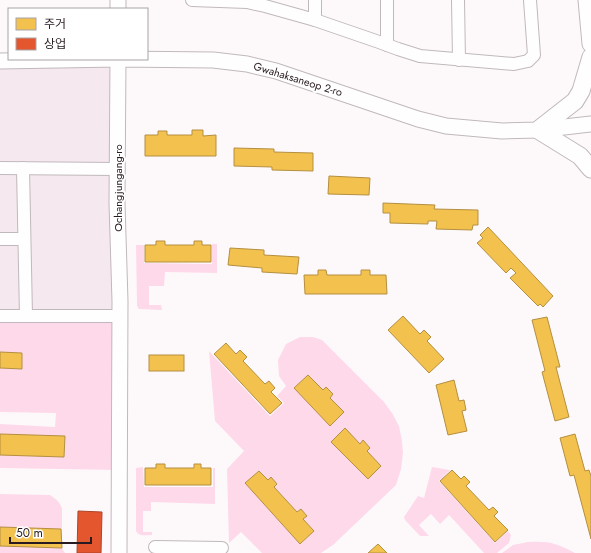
<svg xmlns="http://www.w3.org/2000/svg" width="591" height="553" viewBox="0 0 591 553" font-family="Jost,'Noto Sans KR',sans-serif">
	<style>
		.built { fill: #f5e9ef }
		.green { fill: #fed9ea; fill-rule: evenodd }
		.homes { fill: #f2c14e; stroke: #b58f40 }
		.shops { fill: #e4572e; stroke: #ab452a }
		.lines { fill: none; stroke-linecap: round; stroke-linejoin: round }
		.minor-casing { stroke: #c0b8bc; stroke-width: 14 }
		.tertiary-casing { stroke: #c0b8bc; stroke-width: 17 }
		.secondary-casing { stroke: #c0b8bc; stroke-width: 19 }
		.minor { stroke: #fffefe; stroke-width: 12 }
		.tertiary { stroke: #fffefe; stroke-width: 15 }
		.secondary { stroke: #fffefe; stroke-width: 17 }
		.labels { text-anchor: middle; dominant-baseline: central; stroke-width: 4; stroke-linejoin: round; paint-order: stroke }
		.street-label { font-size: 11px; fill: #271a20; stroke: #fff }
	</style>
	<rect width="100%" height="100%" fill="#fdf9fb"/>
	<!-- built -->
	<polygon class="built" points="0,59 118,59 120,316 0,316"/>
	<!-- green -->
	<g class="green">
		<polygon points="212,244 217,244 217,273 165,272 164,286 149,286 149,305 161,305 162,310 139,309 137,306 136,245 144,245 144,263 212,264"/>
		<polygon points="120,316 119,470 0,468 0,424 55,427 56,413 0,412 0,322 48,321"/>
		<path d="M300,337H313L322,340L384,402L392,413L399,426L402,441L403,453L401,469L396,485L333,545L321,553H262L241,532L229,543L227,469L244,451L215,421L209,351L270,416L284,403L277,396L286,386L279,376L278,360L286,344ZM308,375L323,390L326,387L333,394L330,398L344,412L331,425L294,388ZM345,429L360,444L363,441L370,448L367,451L381,466L368,479L332,442ZM259,471L268,480L271,477L277,484L274,487L297,512L301,509L307,515L303,519L314,531L301,544L245,483Z"/>
		<path d="M143,467L144,487H213V468H215V504L151,502V511H143V532H152V535C146,535 139,537 136,531V468Z"/>
		<polygon points="432,467 450,470 439,481 495,543 508,531 511,535 509,543 497,553 484,553 449,515 440,524 431,514 419,525 429,536 420,536 405,520 404,517 418,496 424,498"/>
		<path d="M0,494L50,495C56,499 60,502 62,509V548L65,553H0Z"/>
		<path d="M528,542C550,541 556,543 575,553H502L513,545Z"/>
	</g>
	<!-- homes -->
	<g class="homes">
		<polygon points="192,130 203,130 203,136 216,135 216,156 145,156 145,135 158,135 158,131 167,131 167,135 192,135"/>
		<polygon points="234,148 274,149 274,152 313,153 313,171 272,170 272,167 234,166"/>
		<polygon points="329,176 370,178 369,195 328,194"/>
		<polygon points="383,203 435,205 434,209 478,210 478,225 473,225 472,230 436,229 437,221 428,221 428,224 390,223 390,213 383,213"/>
		<polygon points="488,227 553,296 543,307 540,304 538,306 510,278 516,273 511,268 506,273 477,243 483,238 480,235"/>
		<polygon points="156,241 165,241 165,245 194,245 194,241 202,241 202,245 211,245 211,262 145,262 145,245 156,245"/>
		<polygon points="230,248 264,250 264,255 299,257 297,274 262,272 262,268 228,265"/>
		<polygon points="318,270 326,270 327,275 361,275 361,270 370,270 370,275 386,275 387,294 305,294 304,275 318,275"/>
		<polygon points="403,316 420,334 424,330 431,337 427,341 444,359 429,373 388,330"/>
		<polygon points="547,317 560,367 556,367 569,417 555,421 542,372 545,371 532,320"/>
		<polygon points="226,343 236,354 240,350 247,357 243,361 265,384 269,381 275,388 271,392 282,403 270,414 214,354"/>
		<polygon points="0,352 22,353 22,369 0,368"/>
		<rect x="149" y="355" width="35" height="16"/>
		<polygon points="308,375 323,390 326,387 333,394 330,398 344,412 330,426 294,388"/>
		<polygon points="454,380 459,401 464,400 466,410 462,411 467,431 448,435 436,385"/>
		<polygon points="345,428 360,444 363,440 370,448 367,451 381,466 368,479 331,442"/>
		<polygon points="0,434 65,436 64,457 0,455"/>
		<polygon points="575,434 585,471 589,470 591,476 591,539 574,475 570,476 560,438"/>
		<polygon points="156,464 165,464 165,468 194,468 194,464 201,464 201,468 211,468 211,485 145,485 145,468 156,468"/>
		<polygon points="452,470 461,479 464,476 470,482 466,486 489,510 493,507 498,512 494,516 508,530 495,542 440,481"/>
		<polygon points="259,471 268,480 271,477 277,484 274,487 297,512 301,509 307,516 303,519 314,531 300,544 245,483"/>
		<polygon points="0,527 61,529 62,548 0,546"/>
		<polygon points="378,544 387,553 368,553"/>
	</g>
	<!-- shops -->
	<polygon class="shops" points="78,511 102,512 101,553 77,553"/>
	<g class="lines">
		<defs>
			<g id="minor">
				<polyline points="192,0 247,2 265,6 315,20 379,42 398,49 420,56 514,64 528,61 534,55 530,0"/>
				<polyline points="315,0 315,20"/>
				<polyline points="387,0 387,45"/>
				<polyline points="458,0 459,60"/>
				<polyline points="0,168 117,169"/>
				<polyline points="23,168 26,316"/>
				<polyline points="0,239 24,239"/>
				<polyline points="0,316 120,316"/>
				<polyline points="155,547 222,548"/>
			</g>
			<g id="tertiary">
				<polyline points="118,0 118,9"/>
				<polyline points="118,59 117,203 120,301 119,553"/>
				<polyline points="0,61 118,59 213,60 247,64 276,71 418,119 446,126 502,131 538,130 591,124"/>
			</g>
			<g id="secondary">
				<polyline points="587,0 591,44"/>
				<polyline points="591,57 581,91 575,101 538,130 580,156 591,169"/>
			</g>
		</defs>
		<!-- minor casing -->
		<use href="#minor" class="minor-casing"/>
		<!-- tertiary casing -->
		<use href="#tertiary" class="tertiary-casing"/>
		<!-- secondary casing -->
		<use href="#secondary" class="secondary-casing"/>
		<!-- minor -->
		<use href="#minor" class="minor"/>
		<!-- tertiary -->
		<use href="#tertiary" class="tertiary"/>
		<!-- secondary -->
		<use href="#secondary" class="secondary"/>
	</g>
	<g class="labels">
		<!-- street labels -->
		<g class="street-label">
			<text transform="translate(298 79) rotate(17)">Gwahaksaneop 2-ro</text>
			<text transform="translate(118 188) rotate(-90)">Ochangjungang-ro</text>
		</g>
	</g>
	<!-- legend -->
	<rect x="8" y="8" width="140" height="52" fill="#ffffff" stroke="#a9a3a6"/>
	<rect x="16" y="18" width="20" height="12" fill="#f2c14e" stroke="#a9a3a6"/>
	<text x="44" y="28" font-size="12" fill="#271a20">주거</text>
	<rect x="16" y="38" width="20" height="12" fill="#e4572e" stroke="#a9a3a6"/>
	<text x="44" y="48" font-size="12" fill="#271a20">상업</text>
	<!-- scale -->
	<path d="M10 537v6h81v-6" fill="none" stroke="#271a20" stroke-width="2"/>
	<text x="16" y="537" font-size="12" fill="#271a20" stroke="#ffffff" stroke-width="3" paint-order="stroke">50 m</text>
</svg>
